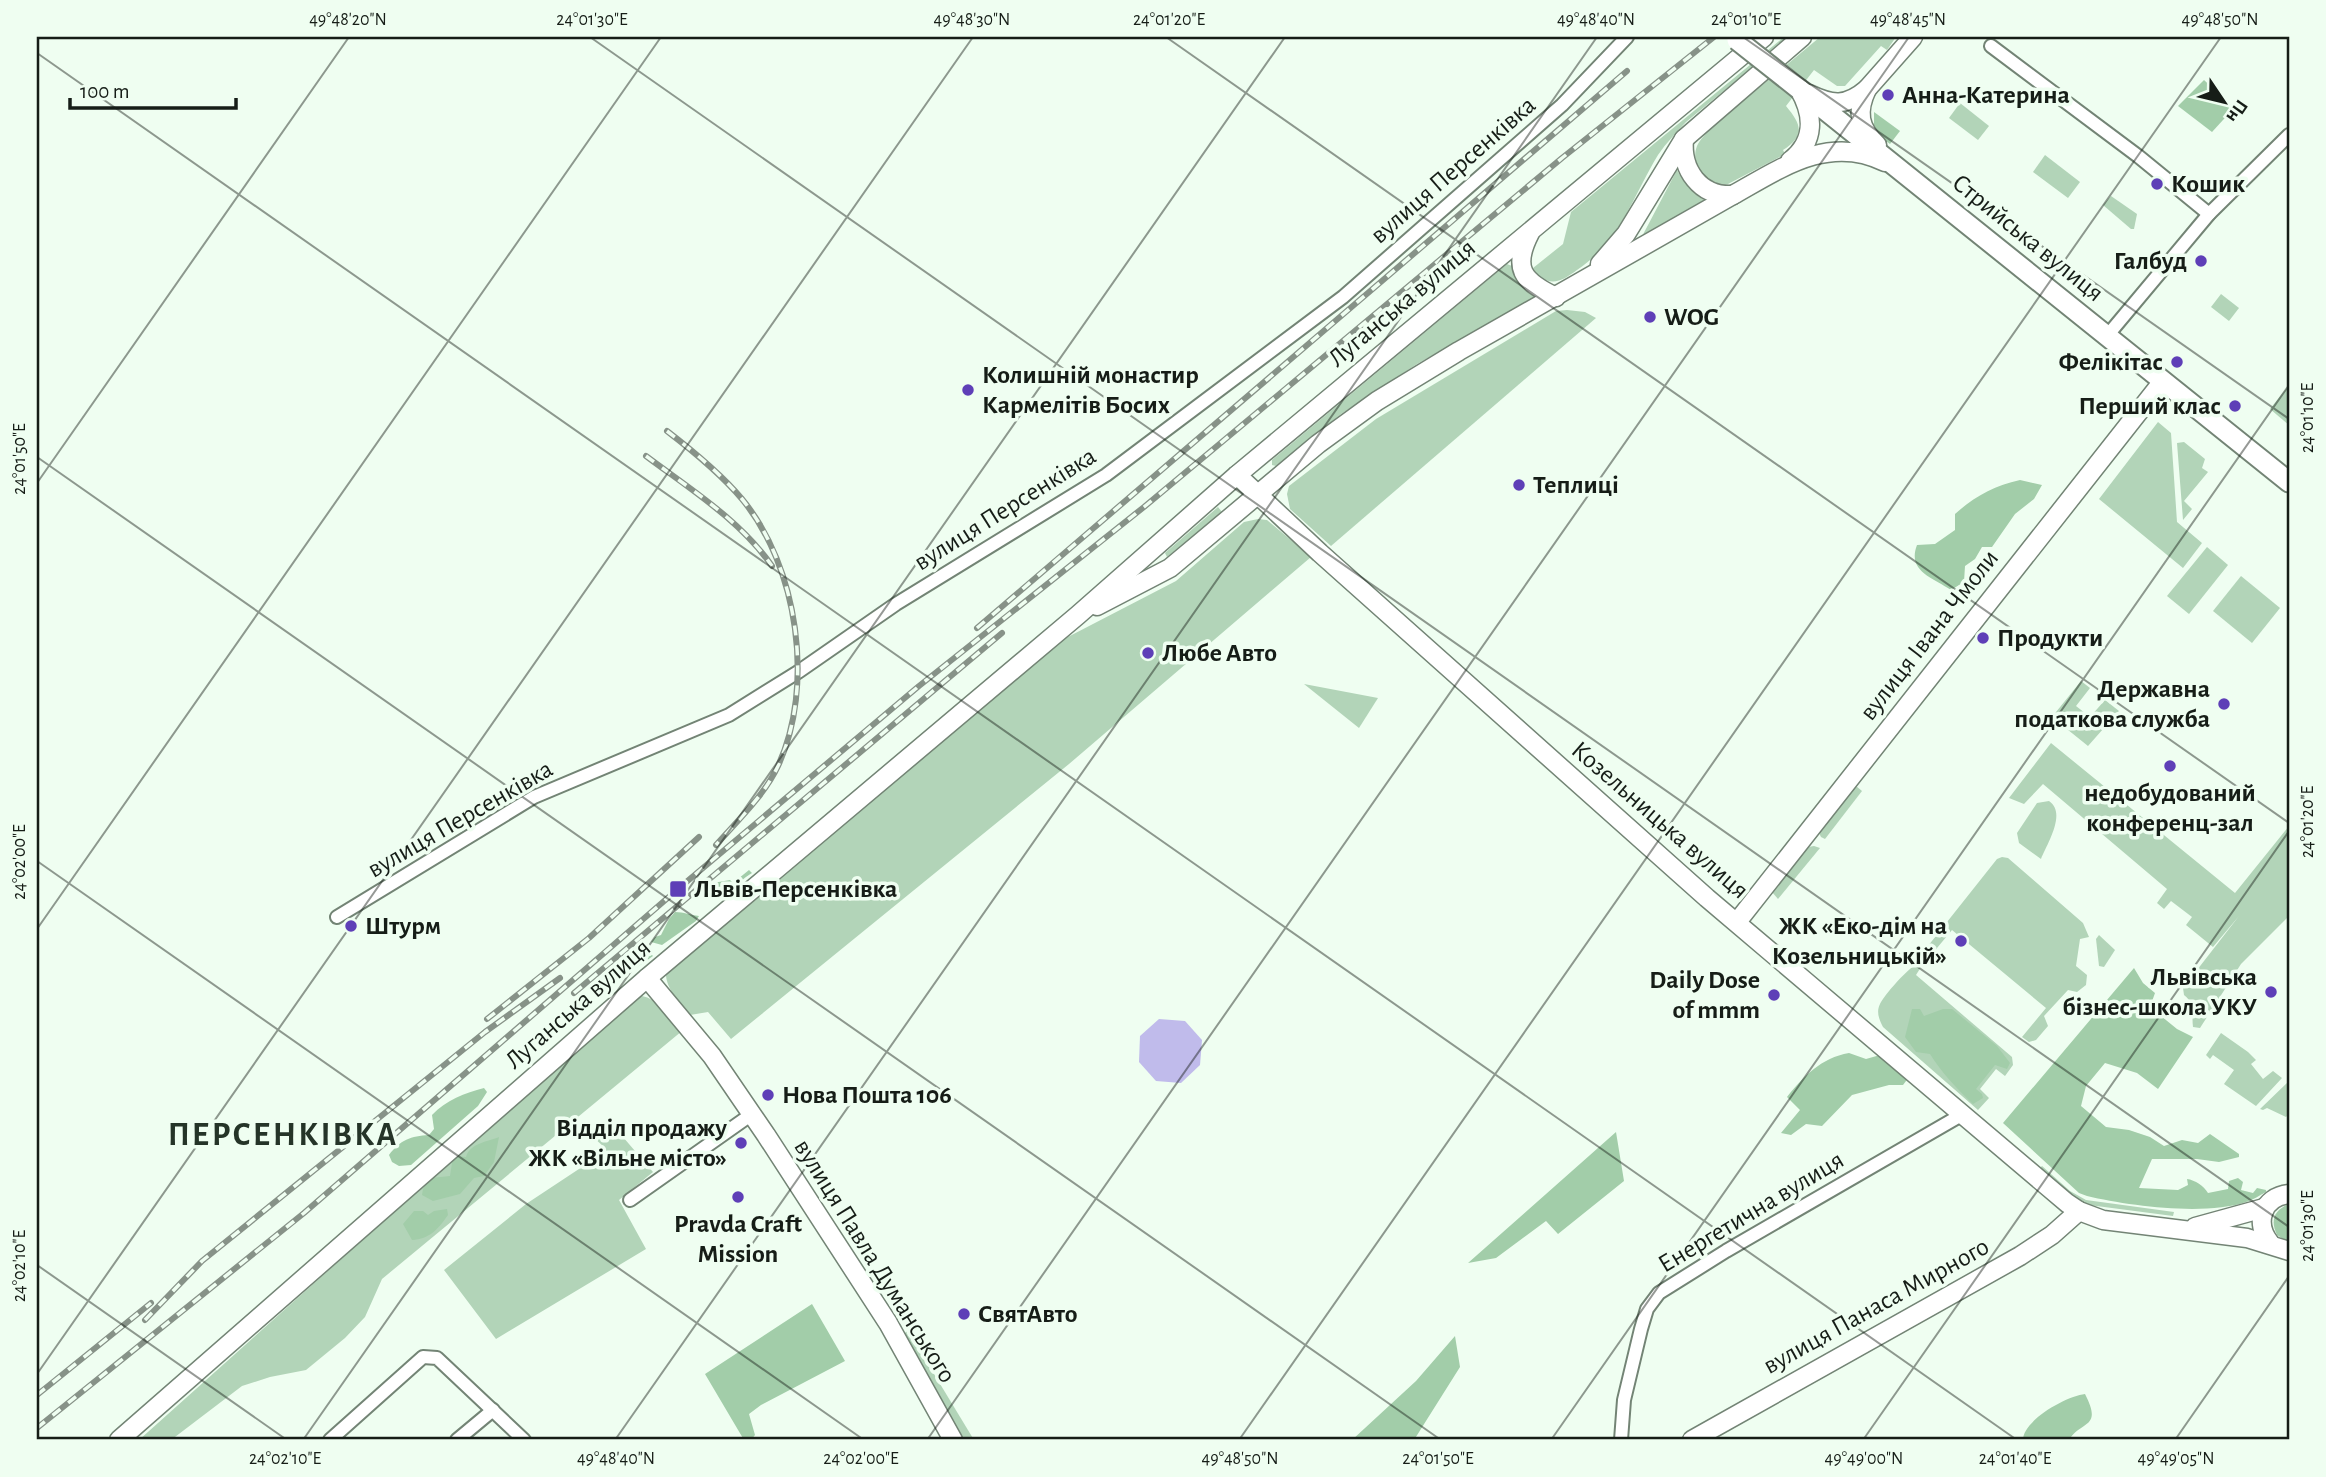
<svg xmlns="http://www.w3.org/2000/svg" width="2326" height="1477" viewBox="0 0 2326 1477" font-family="'Alegreya Sans',sans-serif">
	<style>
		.green { fill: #b2d4b8 }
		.forest { fill: #a2cda9 }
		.water { fill: #c0bbeb }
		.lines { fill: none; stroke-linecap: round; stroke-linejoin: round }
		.street-casing { stroke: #738475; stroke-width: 16 }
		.secondary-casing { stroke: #738475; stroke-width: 21 }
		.primary-casing { stroke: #738475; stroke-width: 23 }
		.street { stroke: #fff; stroke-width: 12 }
		.secondary { stroke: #fff; stroke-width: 18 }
		.primary { stroke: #fff; stroke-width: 19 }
		.rail-casing { stroke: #879288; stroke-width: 6 }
		.rail { stroke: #effef1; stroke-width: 3.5; stroke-dasharray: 10; stroke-linecap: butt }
		.primary-bridge-casing { stroke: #738475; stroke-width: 23; stroke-linecap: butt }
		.primary-bridge { stroke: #fff; stroke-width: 19 }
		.ticks { fill: none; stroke: #161d17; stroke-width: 2; stroke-opacity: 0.45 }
		.poi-dot { fill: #5e3fb7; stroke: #effef1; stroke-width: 2.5 }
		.labels { text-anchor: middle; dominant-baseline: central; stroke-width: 7; stroke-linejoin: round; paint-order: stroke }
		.poi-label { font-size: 26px; font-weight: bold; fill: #161d17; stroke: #effef1; text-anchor: start }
		.street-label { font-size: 26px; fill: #161d17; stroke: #effef1 }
		.district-label { font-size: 33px; font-weight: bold; letter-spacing: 2px; fill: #253428; stroke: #effef1 }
		.neatline { fill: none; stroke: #161d17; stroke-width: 2.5 }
		.ticks-label { font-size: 18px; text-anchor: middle; fill: #161d17 }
	</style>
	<rect width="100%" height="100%" fill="#effef1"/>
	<!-- green -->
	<g class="green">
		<path d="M1784,37H1789L1686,122C1676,133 1666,143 1658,155C1632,198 1621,240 1577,270C1563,280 1555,286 1538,277L1533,268L1563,244L1571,212Z"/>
		<path d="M1820,37H1896L1887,50L1881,46L1845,86H1837L1814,70L1786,106C1801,124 1806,135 1783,150L1785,154L1728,184C1708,186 1689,167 1697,146C1700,139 1707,133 1712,127Z"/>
		<polygon points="1960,103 1989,126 1978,140 1949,118"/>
		<polygon points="2045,155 2080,182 2068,198 2033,172"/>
		<path d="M1677,170C1686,186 1693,195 1710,203L1638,244Z"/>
		<polygon points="2111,196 2137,214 2134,229 2131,229 2103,205"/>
		<polygon points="1507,264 1517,268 1541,294 1417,364 1341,414 1276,466 1272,465 1272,460"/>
		<polygon points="2221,294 2239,308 2229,321 2211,307"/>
		<polygon points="1567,310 1585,312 1596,318 1331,546 1290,509 1287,494 1289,486 1376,419 1556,311"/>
		<polygon points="2289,385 2289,425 2270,409"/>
		<polygon points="2158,422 2171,433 2177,522 2202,543 2183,568 2099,499"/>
		<polygon points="2184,442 2205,459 2202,468 2208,472 2184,501 2192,509 2183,520 2177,443"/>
		<polygon points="1218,507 1222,512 1167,557 1165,553"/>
		<path d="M1258,519L1267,520L1311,557L1069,764L731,1039L708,1012L690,1015C680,1002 665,989 666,972L773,886L781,874L1064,639L1176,581L1244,522Z"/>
		<polygon points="2207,547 2228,565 2189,614 2167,596"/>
		<polygon points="2241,576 2280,608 2252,643 2213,611"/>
		<polygon points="2081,681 2090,688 2076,706 2090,717 2105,700 2119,711 2088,746 2052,717"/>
		<polygon points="1304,684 1378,698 1359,728"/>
		<path d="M2051,743L2235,893L2289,826V916L2241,964L2200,1028L2193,1027C2191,1013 2197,1006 2184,995L2183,988L2239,916L2213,947L2186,925L2192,917L2171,901L2164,909L2157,903L2167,889L2043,784L2024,804L2009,798Z"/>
		<polygon points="1856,786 1862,791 1825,839 1821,837 1819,833"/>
		<path d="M2049,801C2067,813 2047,844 2041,859L2019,843L2017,833L2037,803Z"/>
		<polygon points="1814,846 1820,848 1778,899 1772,892 1808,847"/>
		<polygon points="2002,857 2008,858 2083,923 2089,937 2080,939 2076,966 2087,975 2086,985 2077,992 2068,990 2044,1016 2048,1026 2036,1040 2029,1042 2022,1037 2046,1008 1952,930 1927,960 1924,951 1997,859"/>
		<polygon points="2099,935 2115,950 2104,967 2099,966 2096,939"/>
		<path d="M1915,965L1921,967L1916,975L2012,1057L2013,1065L2005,1076L1996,1069L1980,1089L1989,1098L1978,1110L1883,1027C1879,1019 1876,1012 1880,1004C1885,994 1906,971 1915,965Z"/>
		<path d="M636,995C659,997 669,1015 682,1031L382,1279L365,1317L345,1338L306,1370L270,1377L242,1386L171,1440H139Z"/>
		<polygon points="2221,1033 2248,1052 2256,1060 2251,1064 2263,1079 2273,1071 2282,1078 2256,1106 2224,1084 2234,1070 2213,1055 2210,1059 2206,1055"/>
		<polygon points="2289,1081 2289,1114 2286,1117 2267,1108 2263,1110 2260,1109"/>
		<polygon points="611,1123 653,1172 619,1200 646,1249 496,1339 444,1270 526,1204 585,1165 603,1146 594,1138"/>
		<polygon points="2042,1166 2070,1191 2086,1200 2174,1212 2173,1216 2089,1205 2078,1201 2039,1169"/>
		<polygon points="908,1331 974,1440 960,1440 903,1334"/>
	</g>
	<!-- forest -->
	<g class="forest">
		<polygon points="2204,80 2234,108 2212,132 2178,106"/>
		<polygon points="1874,112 1900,131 1890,144 1874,132"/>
		<path d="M2020,480L2042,485L2034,499L2015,514L1992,547H1982L1975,559L1965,566L1964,582L1951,590C1932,577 1907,571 1917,545L1935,544L1955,530V514C1975,496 1994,486 2020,480Z"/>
		<path d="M749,870L752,873C739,880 733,894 715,895L710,888L713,883L730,880L733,883Z"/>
		<path d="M675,912C684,912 690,915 699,916L696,921L662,945L651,942L655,937L661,935L669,919Z"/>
		<polygon points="646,949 653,956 636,968 627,970 623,966 629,957"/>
		<path d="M2134,968L2143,983L2155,993L2150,1007L2177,1029L2193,1037L2158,1089L2137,1073L2105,1063L2086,1086L2081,1106L2106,1127L2129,1130L2150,1137L2164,1146L2182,1140L2198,1143L2210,1134L2239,1154V1157L2219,1162L2197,1159H2152L2139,1188L2178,1190L2188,1185L2187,1179C2195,1180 2204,1186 2208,1193L2228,1189L2229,1181L2238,1178L2243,1182L2241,1190L2253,1193L2257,1188L2266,1190V1192C2260,1195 2253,1200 2246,1202C2205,1216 2129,1206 2087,1196L2079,1193L2003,1123Z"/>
		<path d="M1912,1009H1920L1924,1016L1943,1009H1952L1997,1046L2010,1063L2007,1069L1995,1065L1976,1089L1982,1094L1983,1098L1973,1104C1957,1089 1942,1073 1930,1054L1916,1052L1905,1037Z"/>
		<path d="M1849,1053L1866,1059L1880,1055L1909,1077L1903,1085H1889L1852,1095L1822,1126L1806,1124L1791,1135L1781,1133L1800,1110L1787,1097C1804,1076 1821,1058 1849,1053Z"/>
		<path d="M484,1088L487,1092L478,1106L411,1165L399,1166L392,1162L389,1155C400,1140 411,1136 429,1135L434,1129L432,1115C446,1100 465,1093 484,1088Z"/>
		<polygon points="1616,1132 1624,1181 1558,1234 1546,1221 1496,1258 1468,1263"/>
		<path d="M499,1137L494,1162L484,1176L474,1178L460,1194L433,1201L422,1195L423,1189L431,1178L450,1176L452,1163L456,1156L466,1157C470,1143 487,1142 499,1137Z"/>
		<path d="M2289,1204V1243L2277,1235C2270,1220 2274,1210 2289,1204Z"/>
		<path d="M447,1209L448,1215C438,1229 430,1239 412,1240L403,1224L414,1211H423L428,1215L434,1211Z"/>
		<polygon points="812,1304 845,1361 761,1405 749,1414 755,1435 751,1440 744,1440 705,1374"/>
		<polygon points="1455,1336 1460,1367 1414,1440 1352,1440 1416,1381"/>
		<path d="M2085,1394C2103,1429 2081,1420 2069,1440H2023C2023,1420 2067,1396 2085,1394Z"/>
	</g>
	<!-- water -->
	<polygon class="water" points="1159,1019 1185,1021 1202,1040 1200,1065 1181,1083 1156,1081 1139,1062 1140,1036"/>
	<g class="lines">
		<defs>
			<g id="street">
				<polyline points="1991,46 2138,156 2209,214"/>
				<polyline points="2107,336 2209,214 2289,135"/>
				<polyline points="337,917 534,797 729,715 798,672 896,604 1106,475 1343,297 1562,105 1627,37"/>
				<polyline points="630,1200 752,1114"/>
				<polyline points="330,1440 423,1357 437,1358 524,1440"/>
				<polyline points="457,1440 493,1410"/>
				<polyline points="1621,1440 1624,1400 1641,1329 1647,1309 1659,1293 1726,1251 1963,1114"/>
			</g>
			<g id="secondary">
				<path d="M1867,89C1856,112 1859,128 1877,145"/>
				<path d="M1809,94C1832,105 1846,107 1867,89L1913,37"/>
				<path d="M1684,139C1681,170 1700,197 1733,195"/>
				<path d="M1790,161C1816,141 1814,115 1799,89"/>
				<path d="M1530,233C1512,268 1522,281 1556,297"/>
				<polyline points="1600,264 1626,234 1684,139 1802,37"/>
				<polyline points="1237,475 1320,553 1707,898 2067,1203 2079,1211 2103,1220 2247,1238 2289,1251"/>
				<path d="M1097,606L1170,568L1318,444L1377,401L1459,351L1733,195C1781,168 1829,134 1885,162"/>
				<polyline points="1737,922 2163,381"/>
				<polyline points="647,978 712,1056 766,1135 888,1323 953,1440"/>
				<polyline points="2195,1227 2264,1208"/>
				<path d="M2270,1243C2254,1223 2262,1197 2289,1194"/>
				<polyline points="119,1440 647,978 1078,615 1237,475 1764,37"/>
				<polyline points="1692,1440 2020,1256 2052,1235 2079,1211"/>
			</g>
			<polyline id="primary" points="1799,89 2289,482"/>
		</defs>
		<!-- street casing -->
		<use href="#street" class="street-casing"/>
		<!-- secondary casing -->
		<use href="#secondary" class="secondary-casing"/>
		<!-- primary casing -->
		<use href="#primary" class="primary-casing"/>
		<!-- street -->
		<use href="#street" class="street"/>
		<!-- secondary -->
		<use href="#secondary" class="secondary"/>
		<!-- primary -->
		<use href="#primary" class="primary"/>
		<defs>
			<g id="rail">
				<path d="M667,431C693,451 721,474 742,499C798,567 815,686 778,766C764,796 737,821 716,845"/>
				<path d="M646,456C690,489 740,520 772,566"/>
				<polyline points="977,628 1627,71"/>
				<polyline points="574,993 1002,633"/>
				<polyline points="487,1019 589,938 699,837"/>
				<polyline points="145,1320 202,1261 485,1032 560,978"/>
				<polyline points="37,1395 151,1303"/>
				<polyline points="37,1428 304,1213 678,889 919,686 1144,507 1562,158 1714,37"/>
			</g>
		</defs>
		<!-- rail casing -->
		<use href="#rail" class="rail-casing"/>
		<!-- rail -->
		<use href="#rail" class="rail"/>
		<defs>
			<polyline id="primary-bridge" points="1737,40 1799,89"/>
		</defs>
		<!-- primary-bridge casing -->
		<use href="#primary-bridge" class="primary-bridge-casing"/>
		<!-- primary-bridge -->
		<use href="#primary-bridge" class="primary-bridge"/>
	</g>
	<!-- ticks -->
	<path class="ticks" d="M590,37L2289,1227M1166,37L2289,823M1743,37L2289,419M37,53L2017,1440M37,457L1441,1440M37,483L349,37M37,861L864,1440M37,929L661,37M37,1265L287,1440M37,1374L973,37M303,1440L1285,37M615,1440L1597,37M927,1440L1909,37M1239,1440L2221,37M1551,1440L2289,385M1863,1440L2289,831M2175,1440L2289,1276"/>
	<!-- markers -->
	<g class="poi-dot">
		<circle cx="1888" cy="95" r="7"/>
		<circle cx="2157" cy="184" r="7"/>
		<circle cx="2201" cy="261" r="7"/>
		<circle cx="1650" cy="317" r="7"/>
		<circle cx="2177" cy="362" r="7"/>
		<circle cx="968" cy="390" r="7"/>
		<circle cx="2235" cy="406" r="7"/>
		<circle cx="1519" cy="485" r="7"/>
		<circle cx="1983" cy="638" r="7"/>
		<circle cx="1148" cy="653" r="7"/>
		<circle cx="2224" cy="704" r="7"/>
		<circle cx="2170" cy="766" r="7"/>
		<rect x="669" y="880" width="18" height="18" rx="3.5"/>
		<circle cx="351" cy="926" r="7"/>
		<circle cx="1961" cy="941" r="7"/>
		<circle cx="2271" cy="992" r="7"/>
		<circle cx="1774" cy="995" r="7"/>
		<circle cx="768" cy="1095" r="7"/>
		<circle cx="741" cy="1143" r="7"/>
		<circle cx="738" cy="1197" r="7"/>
		<circle cx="964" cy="1314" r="7"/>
	</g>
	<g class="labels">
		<!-- poi labels -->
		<g class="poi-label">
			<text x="1902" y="95">Анна-Катерина</text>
			<text x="2171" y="184">Кошик</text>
			<text x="2187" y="261" text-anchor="end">Галбуд</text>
			<text x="1664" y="317">WOG</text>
			<text x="2163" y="362" text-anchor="end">Фелікітас</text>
			<text x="982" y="375">Колишній монастир<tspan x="982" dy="30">Кармелітів Босих</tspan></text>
			<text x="2221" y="406" text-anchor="end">Перший клас</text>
			<text x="1533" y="485">Теплиці</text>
			<text x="1997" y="638">Продукти</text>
			<text x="1162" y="653">Любе Авто</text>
			<text x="2210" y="689" text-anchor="end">Державна<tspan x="2210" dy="30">податкова служба</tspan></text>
			<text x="2170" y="793" text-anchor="middle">недобудований<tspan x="2170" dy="30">конференц-зал</tspan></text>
			<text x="694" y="889">Львів-Персенківка</text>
			<text x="365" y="926">Штурм</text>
			<text x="1947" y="926" text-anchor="end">ЖК «Еко-дім на<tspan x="1947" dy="30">Козельницькій»</tspan></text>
			<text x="2257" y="977" text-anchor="end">Львівська<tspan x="2257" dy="30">бізнес-школа УКУ</tspan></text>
			<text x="1760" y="980" text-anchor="end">Daily Dose<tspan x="1760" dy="30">of mmm</tspan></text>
			<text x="782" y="1095">Нова Пошта 106</text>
			<text x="727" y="1128" text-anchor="end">Відділ продажу<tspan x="727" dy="30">ЖК «Вільне місто»</tspan></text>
			<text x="738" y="1224" text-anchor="middle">Pravda Craft<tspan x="738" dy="30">Mission</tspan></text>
			<text x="978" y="1314">СвятАвто</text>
		</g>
		<!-- street labels -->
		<g class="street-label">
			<text transform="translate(1453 170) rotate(-41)">вулиця Персенківка</text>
			<text transform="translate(2028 238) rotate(39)">Стрийська вулиця</text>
			<text transform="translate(1402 303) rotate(-40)">Луганська вулиця</text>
			<text transform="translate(1005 509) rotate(-32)">вулиця Персенківка</text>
			<text transform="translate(1929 635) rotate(-52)">вулиця Івана Чмоли</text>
			<text transform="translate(460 819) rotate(-30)">вулиця Персенківка</text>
			<text transform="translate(1660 820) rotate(41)">Козельницька вулиця</text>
			<text transform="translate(578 1004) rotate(-41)">Луганська вулиця</text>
			<text transform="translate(1751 1212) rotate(-31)">Енергетична вулиця</text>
			<text transform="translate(875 1261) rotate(58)">вулиця Павла Думанського</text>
			<text transform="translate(1876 1306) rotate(-29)">вулиця Панаса Мирного</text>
		</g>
		<!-- district labels -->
		<g class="district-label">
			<text x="283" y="1135">ПЕРСЕНКІВКА</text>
		</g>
	</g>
	<!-- border -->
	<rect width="2326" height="1477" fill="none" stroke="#effef1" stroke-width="77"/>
	<!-- north arrow -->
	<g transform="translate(2224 102) rotate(125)" stroke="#effef1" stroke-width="5" paint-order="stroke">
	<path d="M0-5L12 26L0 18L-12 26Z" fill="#161d17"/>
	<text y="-10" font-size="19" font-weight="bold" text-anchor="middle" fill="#161d17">Пн</text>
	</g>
	<!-- scale -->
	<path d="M70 98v10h166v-10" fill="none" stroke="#161d17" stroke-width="3.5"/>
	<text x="80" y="98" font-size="21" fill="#161d17" stroke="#effef1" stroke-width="5" paint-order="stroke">100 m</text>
	<rect x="38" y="38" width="2250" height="1400" class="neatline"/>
	<g class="ticks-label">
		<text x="348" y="25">49°48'20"N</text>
		<text x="592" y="25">24°01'30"E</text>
		<text x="972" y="25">49°48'30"N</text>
		<text x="1169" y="25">24°01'20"E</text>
		<text x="1596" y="25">49°48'40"N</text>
		<text x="1746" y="25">24°01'10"E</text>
		<text x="1908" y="25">49°48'45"N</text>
		<text x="2220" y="25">49°48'50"N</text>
		<text transform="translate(2307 418) rotate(-90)" y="6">24°01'10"E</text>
		<text transform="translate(19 459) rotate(-90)" y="6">24°01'50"E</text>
		<text transform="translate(2307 822) rotate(-90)" y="6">24°01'20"E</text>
		<text transform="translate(19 862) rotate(-90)" y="6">24°02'00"E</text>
		<text transform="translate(2307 1226) rotate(-90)" y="6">24°01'30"E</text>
		<text transform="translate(19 1266) rotate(-90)" y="6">24°02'10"E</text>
		<text x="285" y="1464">24°02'10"E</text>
		<text x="616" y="1464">49°48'40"N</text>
		<text x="861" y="1464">24°02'00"E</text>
		<text x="1240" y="1464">49°48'50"N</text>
		<text x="1438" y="1464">24°01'50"E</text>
		<text x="1864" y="1464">49°49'00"N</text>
		<text x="2015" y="1464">24°01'40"E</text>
		<text x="2176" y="1464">49°49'05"N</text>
	</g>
</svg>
